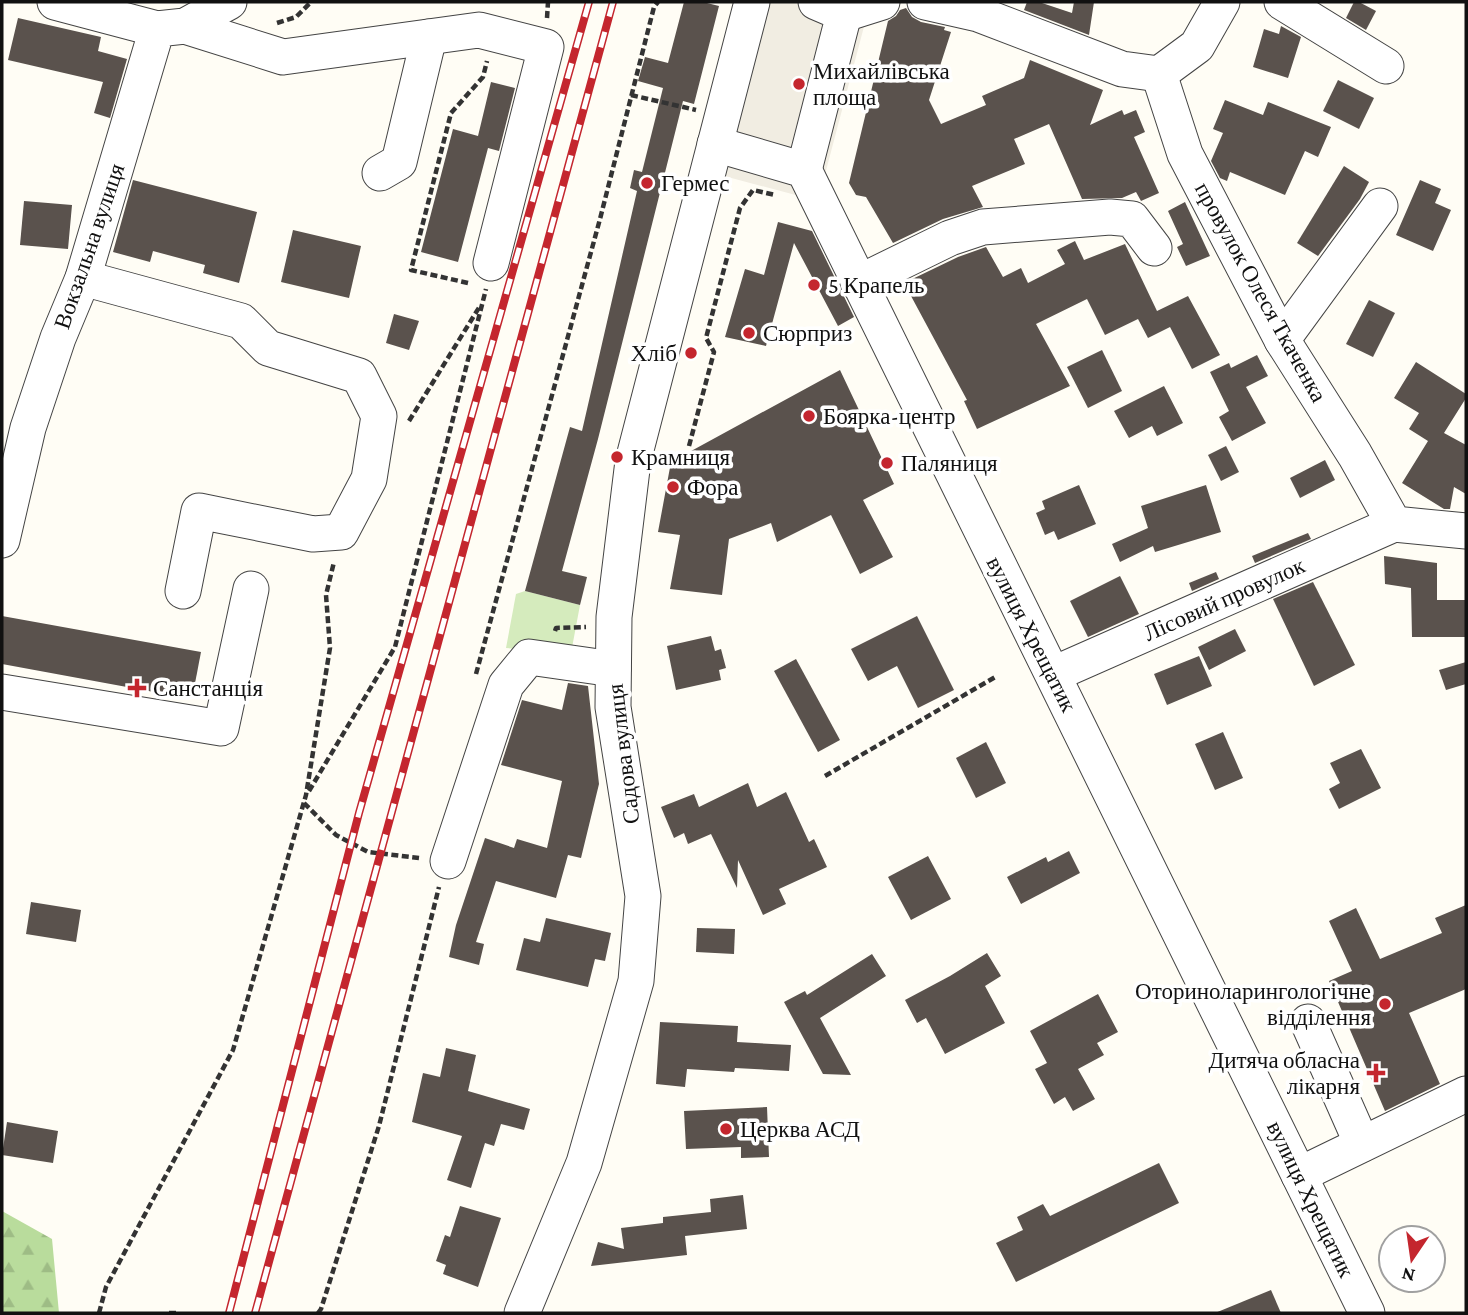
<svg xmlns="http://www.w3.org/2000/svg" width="1468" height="1315" viewBox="0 0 1468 1315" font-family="'Crimson Pro',serif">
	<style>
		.forest { fill: url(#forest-firs) }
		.garden { fill: #d5ebbd }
		.plaza { fill: #f1ede2 }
		.building { fill: #5a524d }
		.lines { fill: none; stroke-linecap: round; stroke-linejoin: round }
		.minor-casing { stroke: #444; stroke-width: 37 }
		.path { stroke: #333; stroke-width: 4.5; stroke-dasharray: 7 3.5; stroke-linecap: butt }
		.minor { stroke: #fff; stroke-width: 35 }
		.rail-casing { stroke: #c4262e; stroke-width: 8 }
		.rail { stroke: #fff; stroke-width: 5; stroke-dasharray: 16; stroke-linecap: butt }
		.poi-dot { fill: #c4262e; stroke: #fff; stroke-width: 2.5 }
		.labels { text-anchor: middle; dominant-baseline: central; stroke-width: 7; stroke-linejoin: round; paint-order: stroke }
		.poi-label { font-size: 23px; fill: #111; stroke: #fff; text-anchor: start }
		.street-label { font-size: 23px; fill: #111; stroke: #fff }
	</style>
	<defs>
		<pattern id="forest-firs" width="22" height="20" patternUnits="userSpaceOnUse" patternTransform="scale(1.75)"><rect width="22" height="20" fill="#b9dc9c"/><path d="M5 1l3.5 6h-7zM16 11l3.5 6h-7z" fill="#9ebc85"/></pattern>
	</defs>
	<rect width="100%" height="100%" fill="#fffdf5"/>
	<!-- forest -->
	<polygon class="forest" points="2,1211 52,1239 59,1313 2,1313"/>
	<!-- garden -->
	<polygon class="garden" points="525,591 580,605 571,653 506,648 516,594"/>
	<!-- plaza -->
	<polygon class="plaza" points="770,2 816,2 866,19 818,201 724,176"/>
	<!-- building -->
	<g class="building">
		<polygon points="684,2 703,2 719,6 694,104 683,101 598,439 562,571 587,577 580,605 525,591 570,427 582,431 637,191 630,188 634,170 642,172 663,88 638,81 645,57 668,63"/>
		<polygon points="1027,2 1039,2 1072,13 1074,2 1094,2 1089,35 1024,10"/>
		<polygon points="1354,2 1359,2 1376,11 1366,30 1346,18"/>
		<polygon points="906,8 912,17 921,22 945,27 944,30 951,32 929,100 941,124 986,105 982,96 1024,78 1030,60 1103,90 1090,125 1122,110 1124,115 1136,110 1145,132 1134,137 1159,193 1141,201 1136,192 1122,198 1082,199 1049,124 1014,139 1025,164 972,186 983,207 943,219 893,243 866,197 856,195 849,183 888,21 896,16 900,10"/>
		<polygon points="18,18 101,37 98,51 127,59 110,118 94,113 103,82 8,60"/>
		<polygon points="1281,26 1301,37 1288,78 1253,67 1264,29 1279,34"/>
		<polygon points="1338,80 1374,98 1359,129 1323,111"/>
		<polygon points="491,82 515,88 499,151 488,148 458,262 421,252 453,129 478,136"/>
		<polygon points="1225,100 1263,115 1268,102 1331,127 1318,157 1305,151 1285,195 1230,172 1227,181 1220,178 1211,161 1223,133 1213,129"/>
		<polygon points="1344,166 1369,182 1360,199 1318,256 1297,243"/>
		<polygon points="133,180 257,212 239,283 203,273 205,265 153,251 150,262 113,252"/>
		<polygon points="1420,180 1441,189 1435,203 1451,210 1433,251 1396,235"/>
		<polygon points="24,201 72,205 68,249 20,245"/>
		<polygon points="1185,202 1210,256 1186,266 1177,247 1183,244 1168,211"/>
		<polygon points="778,222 812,231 854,317 838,326 794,243 766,346 725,337 745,269 764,275"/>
		<polygon points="293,230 361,246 349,298 281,282"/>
		<polygon points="1075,241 1084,260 1125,244 1157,311 1188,296 1220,355 1192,369 1170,327 1148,338 1138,319 1105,335 1087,299 1036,324 1070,386 977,429 964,401 967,400 904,283 958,257 986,247 1003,277 1021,268 1028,283 1065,264 1057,250"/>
		<polygon points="1369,300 1395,313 1373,357 1346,344"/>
		<polygon points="394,314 419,321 409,350 386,343"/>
		<polygon points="1102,350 1122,391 1088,408 1067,367"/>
		<polygon points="1257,355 1268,376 1246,387 1266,423 1232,441 1219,417 1229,411 1210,372 1229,363 1231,368"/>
		<polygon points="1416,362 1466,394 1466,398 1444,433 1466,445 1466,494 1454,487 1450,509 1444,509 1402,483 1428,441 1409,429 1419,413 1394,398"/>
		<polygon points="840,370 894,484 863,500 893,557 860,574 831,515 777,542 771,523 729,539 722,595 670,589 680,535 658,532 671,462"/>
		<polygon points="1164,386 1183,423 1157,436 1152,426 1129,438 1114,411"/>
		<polygon points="1226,446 1239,472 1221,481 1208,455"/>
		<polygon points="1325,460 1335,480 1300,498 1290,478"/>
		<polygon points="1079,485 1096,524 1058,540 1054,531 1045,535 1036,513 1045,509 1042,501"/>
		<polygon points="1206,485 1221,532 1155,552 1153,546 1120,562 1112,544 1148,528 1141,506"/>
		<polygon points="1308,533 1311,539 1255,563 1252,556"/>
		<polygon points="1384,556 1437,563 1437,600 1466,600 1466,637 1412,637 1411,588 1385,584"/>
		<polygon points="1216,572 1219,579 1192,591 1189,583"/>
		<polygon points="1120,576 1139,614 1088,637 1070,601"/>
		<polygon points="1313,582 1355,665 1314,686 1273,599"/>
		<polygon points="2,616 201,652 192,699 2,664"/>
		<polygon points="917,616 954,690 918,708 897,666 868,681 851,649"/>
		<polygon points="1235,629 1246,651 1209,670 1198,647"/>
		<polygon points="711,636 715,651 721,649 726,668 719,670 721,680 676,690 667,646"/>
		<polygon points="1199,656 1212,686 1167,705 1154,674"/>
		<polygon points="796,659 840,740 818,752 774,671"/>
		<polygon points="1466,662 1466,684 1446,690 1439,670"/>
		<polygon points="568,683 588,686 599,784 581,858 568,855 556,898 496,881 476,942 484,944 479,965 449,957 456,925 485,838 514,848 517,839 547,848 562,781 501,765 522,700 562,710"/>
		<polygon points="1223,732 1243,778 1215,790 1195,744"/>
		<polygon points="986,742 1006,783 976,798 956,758"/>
		<polygon points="1361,749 1381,788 1339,809 1329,789 1340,783 1330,763"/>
		<polygon points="748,783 757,807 786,792 809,842 814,839 827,867 779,889 786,904 763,915 738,860 737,888 711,834 688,844 684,833 674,838 661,807 694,794 699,807"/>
		<polygon points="1069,851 1080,873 1021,904 1007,877 1046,857 1048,862"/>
		<polygon points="928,856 951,899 911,920 888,877"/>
		<polygon points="31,902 81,910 76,942 26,934"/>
		<polygon points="1466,905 1466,989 1409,1013 1440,1084 1385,1111 1329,981 1352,971 1329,921 1356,908 1380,959 1442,933 1435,918"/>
		<polygon points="546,918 611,933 605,961 595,959 588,987 516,970 524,938 540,942"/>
		<polygon points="697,928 735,929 734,954 696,952"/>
		<polygon points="987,953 1001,976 985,986 1005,1023 945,1054 926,1018 917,1023 905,1000 950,976"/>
		<polygon points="872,954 886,976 820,1018 851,1075 823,1074 784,1002 805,991 807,995"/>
		<polygon points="1098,994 1118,1032 1097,1043 1104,1055 1078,1069 1095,1099 1073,1111 1065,1097 1054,1104 1035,1069 1047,1063 1030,1031"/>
		<polygon points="660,1022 738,1026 737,1042 791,1045 789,1071 735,1068 734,1072 687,1069 685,1087 656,1084"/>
		<polygon points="446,1048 476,1055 468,1091 530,1109 524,1130 501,1124 494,1146 485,1143 471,1188 447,1180 462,1136 412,1122 423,1073 440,1077"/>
		<polygon points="767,1107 769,1157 741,1158 741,1147 686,1149 684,1111"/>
		<polygon points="7,1122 58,1131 53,1163 2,1155"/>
		<polygon points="1159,1163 1179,1203 1016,1282 996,1243 1023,1230 1017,1217 1043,1204 1050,1216"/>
		<polygon points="743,1195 747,1229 685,1236 687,1255 591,1266 598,1242 624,1249 621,1228 663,1223 663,1217 711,1212 710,1199"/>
		<polygon points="460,1206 501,1218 478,1287 443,1274 446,1265 436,1261 445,1235 450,1237"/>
		<polygon points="1271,1290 1281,1313 1215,1313"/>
	</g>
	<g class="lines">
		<defs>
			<g id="minor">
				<polyline points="55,2 157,29"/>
				<polyline points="925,2 978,14 1122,69 1159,74"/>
				<polyline points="1282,2 1386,66"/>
				<polyline points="844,14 882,2"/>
				<polyline points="185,26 283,57 479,30 546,47 491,263"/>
				<polyline points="1159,74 1185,154 1282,340 1355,455 1394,524 1466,531"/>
				<polyline points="1159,74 1197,46 1222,2"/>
				<polyline points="715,144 804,170 1367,1313"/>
				<polyline points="804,170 844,14 816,2"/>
				<polyline points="380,173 399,162 429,37"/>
				<polyline points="83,278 241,321 268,348 359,376 379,416 369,479 341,532 313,534 199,511 183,591"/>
				<polyline points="858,283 950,238 983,227 1110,217 1132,219 1154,248"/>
				<polyline points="1282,340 1380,206"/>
				<polyline points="2,540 28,428 58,338 83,278 157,29 185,26 229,2"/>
				<polyline points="1054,674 1394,524"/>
				<polyline points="2,692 221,728 251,589"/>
				<polyline points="448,861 506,685 529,657 613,669"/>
				<polyline points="1308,1022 1362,1144"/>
				<polyline points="1299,1175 1466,1094"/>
				<polyline points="522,1313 584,1163 636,981 643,896 613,707 614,617 633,461 752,2"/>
			</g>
		</defs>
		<!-- minor casing -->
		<use href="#minor" class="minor-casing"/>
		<!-- path -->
		<g class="path">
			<polyline points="547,18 548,2"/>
			<polyline points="277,23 296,17 311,2"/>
			<polyline points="631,95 696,110"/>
			<polyline points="468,283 411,270 451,113 483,77 487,61"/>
			<polyline points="409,421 480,306"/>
			<polyline points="689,446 714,352 706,338 740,208 753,190 775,195"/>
			<polyline points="555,631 556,628 586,627"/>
			<polyline points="476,674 600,219 654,7 658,2"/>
			<polyline points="825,776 997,676"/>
			<polyline points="309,791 395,647 486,289"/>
			<polyline points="304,803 336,835 368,852 419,858"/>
			<polyline points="99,1313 106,1287 233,1050 306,795 330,648 326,595 334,562"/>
			<polyline points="169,1313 178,1313"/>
			<polyline points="318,1313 321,1309 379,1126 439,887"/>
		</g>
		<!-- minor -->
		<use href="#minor" class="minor"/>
		<defs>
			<g id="rail">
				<polyline points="229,1313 359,813 589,2"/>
				<polyline points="255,1313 613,2"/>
			</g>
		</defs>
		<!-- rail casing -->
		<use href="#rail" class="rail-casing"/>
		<!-- rail -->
		<use href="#rail" class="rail"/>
	</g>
	<!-- markers -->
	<g class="poi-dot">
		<circle cx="799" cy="84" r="7"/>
		<circle cx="647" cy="183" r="7"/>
		<circle cx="814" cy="285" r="7"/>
		<circle cx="749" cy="333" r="7"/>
		<circle cx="691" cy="353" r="7"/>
		<circle cx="809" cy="416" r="7"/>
		<circle cx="617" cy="457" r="7"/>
		<circle cx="887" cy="463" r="7"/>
		<circle cx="673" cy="487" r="7"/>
		<path d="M133.5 677.5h7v7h7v7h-7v7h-7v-7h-7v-7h7z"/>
		<circle cx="1385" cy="1004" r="7"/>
		<path d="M1372.5 1062.5h7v7h7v7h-7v7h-7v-7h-7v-7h7z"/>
		<circle cx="726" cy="1129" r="7"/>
	</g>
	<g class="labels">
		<!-- poi labels -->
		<g class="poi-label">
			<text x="813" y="71">Михайлівська<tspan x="813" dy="26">площа</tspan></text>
			<text x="661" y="183">Гермес</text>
			<text x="828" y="285">5 Крапель</text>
			<text x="763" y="333">Сюрприз</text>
			<text x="677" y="353" text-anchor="end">Хліб</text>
			<text x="823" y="416">Боярка-центр</text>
			<text x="631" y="457">Крамниця</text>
			<text x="901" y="463">Паляниця</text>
			<text x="687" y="487">Фора</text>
			<text x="153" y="688">Санстанція</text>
			<text x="1371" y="991" text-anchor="end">Оториноларингологічне<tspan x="1371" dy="26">відділення</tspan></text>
			<text x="1360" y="1060" text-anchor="end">Дитяча обласна<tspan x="1360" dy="26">лікарня</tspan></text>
			<text x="740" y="1129">Церква АСД</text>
		</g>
		<!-- street labels -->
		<g class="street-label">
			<text transform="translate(89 246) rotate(-71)">Вокзальна вулиця</text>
			<text transform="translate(1261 292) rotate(61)">провулок Олеся Ткаченка</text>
			<text transform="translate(1224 599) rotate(-24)">Лісовий провулок</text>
			<text transform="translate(1032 634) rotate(63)">вулиця Хрещатик</text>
			<text transform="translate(623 754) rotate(-97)">Садова вулиця</text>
			<text transform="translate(1311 1199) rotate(64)">вулиця Хрещатик</text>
		</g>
	</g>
	<!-- border -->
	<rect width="1468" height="1315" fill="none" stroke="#111111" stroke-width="7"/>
	<!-- north arrow -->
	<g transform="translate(1412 1259) rotate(193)"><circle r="33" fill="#ffffff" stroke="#a0a0a0" stroke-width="2"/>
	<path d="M0-5L12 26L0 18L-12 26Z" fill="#c4262e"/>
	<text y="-10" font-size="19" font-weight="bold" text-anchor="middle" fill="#111111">N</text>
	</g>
</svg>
